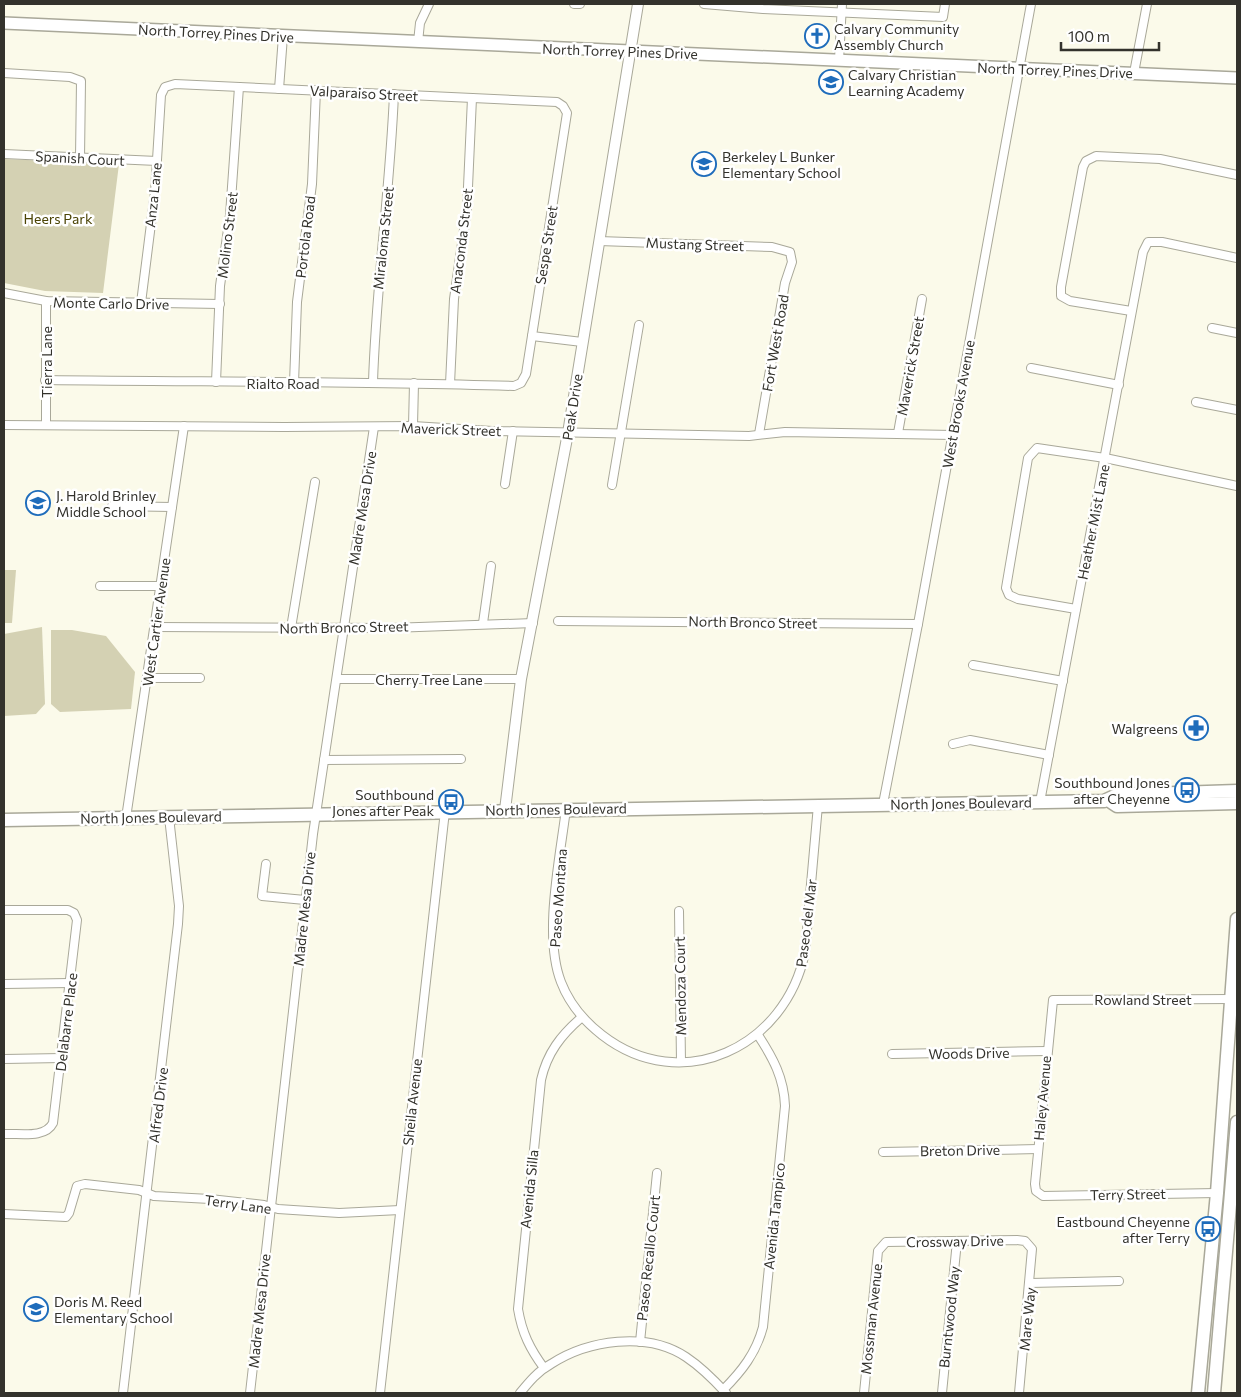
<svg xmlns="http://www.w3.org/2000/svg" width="1241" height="1397" viewBox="0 0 1241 1397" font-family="Commissioner,sans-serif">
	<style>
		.green { fill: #d4d1b3 }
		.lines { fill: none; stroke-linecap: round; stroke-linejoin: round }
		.minor-casing { stroke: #a9a899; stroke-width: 10 }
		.tertiary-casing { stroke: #a9a899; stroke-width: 12 }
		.secondary-casing { stroke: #a9a899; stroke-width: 14 }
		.primary-casing { stroke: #a9a899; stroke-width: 15 }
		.minor { stroke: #fff; stroke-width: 8 }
		.tertiary { stroke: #fff; stroke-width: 10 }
		.secondary { stroke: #fff; stroke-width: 11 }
		.primary { stroke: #fff; stroke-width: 12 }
		.labels { text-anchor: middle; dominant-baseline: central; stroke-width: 5; stroke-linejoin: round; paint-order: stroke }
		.poi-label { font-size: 14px; fill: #33322c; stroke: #fff; text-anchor: start }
		.street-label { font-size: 14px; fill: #33322c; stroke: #fff }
		.park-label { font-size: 14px; fill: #4b4405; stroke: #fff }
	</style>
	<rect width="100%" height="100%" fill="#fbfaea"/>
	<!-- green -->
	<g class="green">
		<polygon points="4,159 119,164 103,293 45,291 4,283"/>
		<polygon points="4,570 16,570 12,623 4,623"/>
		<polygon points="42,627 45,704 36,714 4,716 4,634"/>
		<polygon points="51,630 72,630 106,636 135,672 131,709 60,712 51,704"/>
	</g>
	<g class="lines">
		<defs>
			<g id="minor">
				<polyline points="574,4 580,4"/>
				<polyline points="704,4 763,9 943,17 945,4"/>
				<polyline points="418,42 420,23 429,4"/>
				<polyline points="839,60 842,4"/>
				<polyline points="4,73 70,77 81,81 80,158"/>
				<polyline points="1134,73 1147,4"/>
				<polyline points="279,89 283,36"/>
				<polyline points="4,154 157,161"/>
				<polyline points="599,241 772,247 790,252 792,262 785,283 759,434"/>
				<polyline points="4,293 46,301 220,304"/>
				<polyline points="46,301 46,424"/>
				<polyline points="1131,311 1070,301 1061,296 1061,287 1083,167 1086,161 1096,156 1160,159 1237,175"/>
				<polyline points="1212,328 1237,333"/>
				<polyline points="532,336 582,342"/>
				<polyline points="1031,368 1119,385"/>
				<path d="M45,380C201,382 358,381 514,386L521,383L526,374L567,113L563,106L557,102L175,84L165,87L161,95L155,192L141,303"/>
				<polyline points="216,382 220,286 230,215 239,87"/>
				<path d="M373,382C376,286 390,190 394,94"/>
				<polyline points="294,383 297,302 312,184 316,90"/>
				<polyline points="450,384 454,299 467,209 472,98"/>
				<polyline points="1196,402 1237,410"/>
				<polyline points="4,425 284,427 413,426 492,431 749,436 785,432 953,435"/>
				<polyline points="413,426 414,383"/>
				<polyline points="898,433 922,299"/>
				<polyline points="505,484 513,431"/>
				<polyline points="612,485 639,325"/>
				<polyline points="112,506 172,507"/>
				<polyline points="100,586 160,586"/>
				<polyline points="1076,609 1018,599 1009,595 1006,588 1028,458 1037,448 1105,458 1237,486"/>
				<polyline points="558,621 918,624"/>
				<polyline points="483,623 491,566"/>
				<polyline points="155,627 391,628 533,623"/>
				<polyline points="291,628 315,482"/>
				<polyline points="973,665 1063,681"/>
				<polyline points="148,678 200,678"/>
				<polyline points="337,679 521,679"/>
				<polyline points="953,744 970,740 1049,755"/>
				<polyline points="324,760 461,759"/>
				<polyline points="1040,802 1143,252 1148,242 1162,242 1237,258"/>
				<polyline points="883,804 918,624 1031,4"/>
				<path d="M566,809C560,858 543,936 561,982C569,1003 584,1021 602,1035C682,1097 786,1047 805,952L818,805"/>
				<polyline points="126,818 184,426"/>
				<polyline points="266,864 262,896 305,900"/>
				<path d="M4,910H68L74,913L77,920L53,1123C45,1139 19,1133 4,1134"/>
				<polyline points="679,911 681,1062"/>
				<polyline points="4,984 70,983"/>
				<polyline points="892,1054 1047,1051"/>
				<polyline points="4,1059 62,1058"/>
				<polyline points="883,1152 1038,1149"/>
				<polyline points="1217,1193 1043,1196 1036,1191 1035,1184 1053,1000 1232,999"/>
				<polyline points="4,1214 66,1217 69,1213 77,1186 85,1184 139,1190 154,1196 210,1199 264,1205 278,1209 339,1213 400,1210"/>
				<polyline points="1030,1283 1119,1281"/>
				<polyline points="640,1342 657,1173"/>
				<path d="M544,1368C530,1349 522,1333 518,1309L541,1080C547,1053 561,1035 582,1017"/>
				<path d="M723,1390C742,1371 756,1353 763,1327L785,1106C784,1078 773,1058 758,1035"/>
				<polyline points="123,1393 178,924 179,906 169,817"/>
				<polyline points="250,1393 313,834 374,427"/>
				<polyline points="380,1393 445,811"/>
				<path d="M520,1393C529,1382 538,1371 551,1364C588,1340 647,1331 686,1357C701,1367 714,1380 726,1393"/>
				<polyline points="864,1393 878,1251 886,1242 1017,1240 1025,1241 1032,1249 1019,1393"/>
				<polyline points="942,1393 957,1241"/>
			</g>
			<polyline id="tertiary" points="505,810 521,679 568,433 638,4"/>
			<polyline id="secondary" points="4,23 1237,78"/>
			<g id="primary">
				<polyline points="1108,800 1117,806 1237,803"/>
				<polyline points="4,820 1104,801 1117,795 1237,791"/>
				<polyline points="1198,1393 1217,1193 1237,919"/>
				<polyline points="1214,1393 1237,1122"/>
			</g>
		</defs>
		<!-- minor casing -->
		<use href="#minor" class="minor-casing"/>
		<!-- tertiary casing -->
		<use href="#tertiary" class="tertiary-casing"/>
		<!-- secondary casing -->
		<use href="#secondary" class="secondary-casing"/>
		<!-- primary casing -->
		<use href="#primary" class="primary-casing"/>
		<!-- minor -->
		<use href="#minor" class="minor"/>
		<!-- tertiary -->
		<use href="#tertiary" class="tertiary"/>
		<!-- secondary -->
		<use href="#secondary" class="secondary"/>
		<!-- primary -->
		<use href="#primary" class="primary"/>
	</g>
	<!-- icons -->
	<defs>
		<symbol id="church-ring" viewBox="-11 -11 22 22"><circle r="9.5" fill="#fff" stroke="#1e6cbb" stroke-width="1.5"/><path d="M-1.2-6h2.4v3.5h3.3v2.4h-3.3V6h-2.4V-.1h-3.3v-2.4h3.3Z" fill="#1e6cbb"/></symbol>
		<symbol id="school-ring" viewBox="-11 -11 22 22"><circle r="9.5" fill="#fff" stroke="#1e6cbb" stroke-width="1.5"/><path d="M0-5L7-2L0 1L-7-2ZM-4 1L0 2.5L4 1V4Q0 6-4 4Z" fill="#1e6cbb"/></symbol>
		<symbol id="pharmacy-ring" viewBox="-11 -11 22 22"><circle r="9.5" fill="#fff" stroke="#1e6cbb" stroke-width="1.5"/><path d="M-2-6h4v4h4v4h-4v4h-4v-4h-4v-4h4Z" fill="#1e6cbb"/></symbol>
		<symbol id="bus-ring" viewBox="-11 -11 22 22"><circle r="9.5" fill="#fff" stroke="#1e6cbb" stroke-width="1.5"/><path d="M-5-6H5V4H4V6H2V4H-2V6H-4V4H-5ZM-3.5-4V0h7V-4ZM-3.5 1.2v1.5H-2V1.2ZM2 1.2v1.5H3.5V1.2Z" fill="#1e6cbb"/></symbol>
	</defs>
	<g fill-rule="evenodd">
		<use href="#church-ring" x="803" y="22" width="28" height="28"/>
		<use href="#school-ring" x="817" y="68" width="28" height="28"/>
		<use href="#school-ring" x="690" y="150" width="28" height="28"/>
		<use href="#school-ring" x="24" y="489" width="28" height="28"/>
		<use href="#pharmacy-ring" x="1182" y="714" width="28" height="28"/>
		<use href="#bus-ring" x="1173" y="776" width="28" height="28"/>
		<use href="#bus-ring" x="437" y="788" width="28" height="28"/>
		<use href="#bus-ring" x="1194" y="1215" width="28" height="28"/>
		<use href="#school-ring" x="22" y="1295" width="28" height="28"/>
	</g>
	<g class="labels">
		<!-- poi labels -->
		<g class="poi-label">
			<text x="834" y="28">Calvary Community<tspan x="834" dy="16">Assembly Church</tspan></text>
			<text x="848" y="74">Calvary Christian<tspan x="848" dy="16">Learning Academy</tspan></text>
			<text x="722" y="156">Berkeley L Bunker<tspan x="722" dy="16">Elementary School</tspan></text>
			<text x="56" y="495">J. Harold Brinley<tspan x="56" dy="16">Middle School</tspan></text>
			<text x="1178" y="728" text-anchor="end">Walgreens</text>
			<text x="1170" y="782" text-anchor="end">Southbound Jones<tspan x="1170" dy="16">after Cheyenne</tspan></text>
			<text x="434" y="794" text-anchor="end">Southbound<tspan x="434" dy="16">Jones after Peak</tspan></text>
			<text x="1190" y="1221" text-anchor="end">Eastbound Cheyenne<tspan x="1190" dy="16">after Terry</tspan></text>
			<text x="54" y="1301">Doris M. Reed<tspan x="54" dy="16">Elementary School</tspan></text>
		</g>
		<!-- street labels -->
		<g class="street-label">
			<text transform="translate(216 33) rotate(3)">North Torrey Pines Drive</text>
			<text transform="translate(620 51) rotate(2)">North Torrey Pines Drive</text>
			<text transform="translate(1055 70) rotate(2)">North Torrey Pines Drive</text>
			<text transform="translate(364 93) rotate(3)">Valparaiso Street</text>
			<text transform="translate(80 158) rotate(3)">Spanish Court</text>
			<text transform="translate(153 195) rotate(-84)">Anza Lane</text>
			<text transform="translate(227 235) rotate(-83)">Molino Street</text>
			<text transform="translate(305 237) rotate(-83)">Portola Road</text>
			<text transform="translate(383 238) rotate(-84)">Miraloma Street</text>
			<text transform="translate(461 241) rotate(-83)">Anaconda Street</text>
			<text transform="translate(695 244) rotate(2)">Mustang Street</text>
			<text transform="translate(546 245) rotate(-81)">Sespe Street</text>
			<text transform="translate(111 303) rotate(1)">Monte Carlo Drive</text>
			<text transform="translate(775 343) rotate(-80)">Fort West Road</text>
			<text transform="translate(46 362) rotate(-90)">Tierra Lane</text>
			<text transform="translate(910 366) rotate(-80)">Maverick Street</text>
			<text x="283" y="383">Rialto Road</text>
			<text transform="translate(958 404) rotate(-80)">West Brooks Avenue</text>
			<text transform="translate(572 407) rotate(-81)">Peak Drive</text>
			<text transform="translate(451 429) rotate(2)">Maverick Street</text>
			<text transform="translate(362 508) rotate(-81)">Madre Mesa Drive</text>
			<text transform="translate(1093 522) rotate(-79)">Heather Mist Lane</text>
			<text transform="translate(156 622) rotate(-82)">West Cartier Avenue</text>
			<text transform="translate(753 622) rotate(1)">North Bronco Street</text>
			<text transform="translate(344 627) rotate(-1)">North Bronco Street</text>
			<text x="429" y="679">Cherry Tree Lane</text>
			<text transform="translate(961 803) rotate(-1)">North Jones Boulevard</text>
			<text transform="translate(556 809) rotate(-1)">North Jones Boulevard</text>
			<text transform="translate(151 817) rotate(-1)">North Jones Boulevard</text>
			<text transform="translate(558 898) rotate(-86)">Paseo Montana</text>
			<text transform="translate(304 909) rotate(-84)">Madre Mesa Drive</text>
			<text transform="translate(806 923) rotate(-83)">Paseo del Mar</text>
			<text transform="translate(680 986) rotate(-91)">Mendoza Court</text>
			<text x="1143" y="999">Rowland Street</text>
			<text transform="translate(66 1022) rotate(-83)">Delabarre Place</text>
			<text transform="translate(969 1053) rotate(-1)">Woods Drive</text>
			<text transform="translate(1042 1098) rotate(-85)">Haley Avenue</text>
			<text transform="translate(412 1102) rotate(-84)">Sheila Avenue</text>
			<text transform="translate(158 1105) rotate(-83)">Alfred Drive</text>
			<text transform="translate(960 1150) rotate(-1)">Breton Drive</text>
			<text transform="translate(529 1189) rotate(-84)">Avenida Silla</text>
			<text transform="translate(1128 1194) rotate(-1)">Terry Street</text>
			<text transform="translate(238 1204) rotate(8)">Terry Lane</text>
			<text transform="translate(774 1216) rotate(-84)">Avenida Tampico</text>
			<text transform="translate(955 1241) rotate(-1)">Crossway Drive</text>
			<text transform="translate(648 1258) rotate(-84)">Paseo Recallo Court</text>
			<text transform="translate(259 1311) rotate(-84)">Madre Mesa Drive</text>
			<text transform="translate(949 1317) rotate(-84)">Burntwood Way</text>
			<text transform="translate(871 1319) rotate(-84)">Mossman Avenue</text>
			<text transform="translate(1027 1319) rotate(-84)">Mare Way</text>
		</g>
		<!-- park labels -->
		<g class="park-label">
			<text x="58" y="218">Heers Park</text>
		</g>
	</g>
	<!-- border -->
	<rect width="1241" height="1397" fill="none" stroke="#33322c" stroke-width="10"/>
	<!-- scale -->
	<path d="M1061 42v8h98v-8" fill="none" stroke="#33322c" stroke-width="2.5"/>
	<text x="1068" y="42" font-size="15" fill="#33322c" stroke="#ffffff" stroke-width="4" paint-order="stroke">100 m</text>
</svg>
